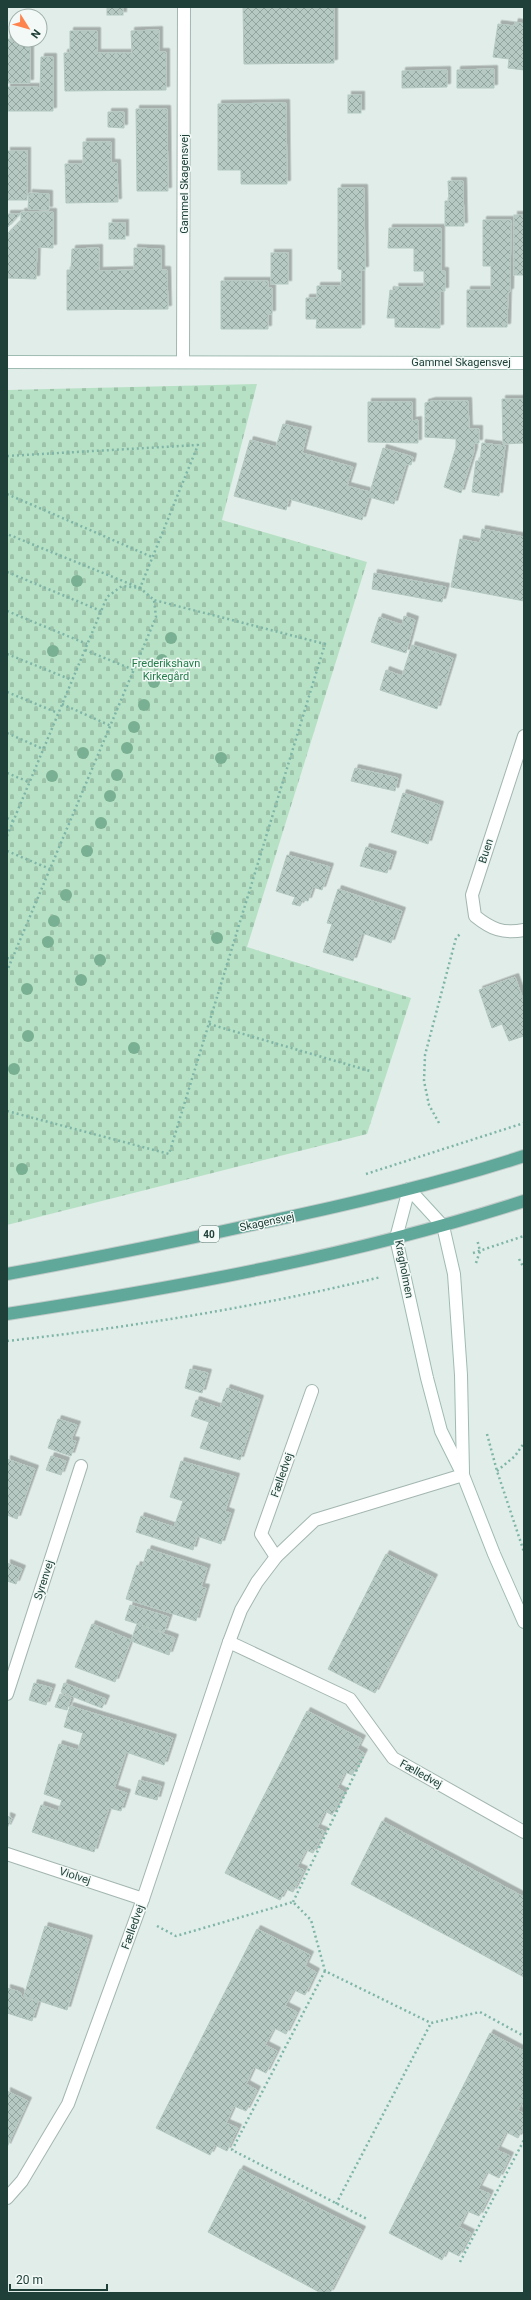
<svg xmlns="http://www.w3.org/2000/svg" width="531" height="2300" viewBox="0 0 531 2300" font-family="Roboto,sans-serif">
	<style>
		.cemetery { fill: url(#cemetery-stones) }
		.building { fill: url(#building-cross-hatch); stroke: #b3c8c0; filter: url(#shadow) }
		.lines { fill: none; stroke-linecap: round; stroke-linejoin: round }
		.lane-casing { stroke: #a3b6b1; stroke-width: 14 }
		.street-casing { stroke: #a3b6b1; stroke-width: 14 }
		.secondary-casing { stroke: #9ebbb2; stroke-width: 14 }
		.primary-casing { stroke: #c0cac8; stroke-width: 14 }
		.path { stroke: #7eb5a7; stroke-width: 2.5; stroke-dasharray: 2 3; stroke-linecap: butt }
		.lane { stroke: #fff; stroke-width: 12 }
		.street { stroke: #fff; stroke-width: 12 }
		.secondary { stroke: #fff; stroke-width: 12 }
		.primary { stroke: #60a89a; stroke-width: 12 }
		.tree { fill: #79af92 }
		.labels { text-anchor: middle; dominant-baseline: central; stroke-width: 3; stroke-linejoin: round; paint-order: stroke }
		.shield { fill: #f2f9f6; stroke: #5e7872; stroke-width: 1 }
		.shield-label { font-size: 10px; font-weight: bold; fill: #1f4039 }
		.street-label { font-size: 11px; fill: #1f4039; stroke: #f2f9f6 }
		.park-label { font-size: 11px; fill: #247c4b; stroke: #f2f9f6 }
	</style>
	<defs>
		<pattern id="cemetery-stones" width="16" height="16" patternUnits="userSpaceOnUse"><rect width="16" height="16" fill="#b7e1c5"/><path d="M2 7V4a2 2 0 0 1 4 0v3zM10 15v-3a2 2 0 0 1 4 0v3z" fill="#9dc2aa"/></pattern>
		<pattern id="building-cross-hatch" width="8" height="8" patternUnits="userSpaceOnUse"><rect width="8" height="8" fill="#b6c9c2"/><path d="M0 0l8 8M0 8l8-8" fill="none" stroke="#93a59f"/></pattern>
		<filter id="shadow"><feDropShadow dx="3.5" dy="-3.5" stdDeviation="0" flood-color="#0004"/></filter>
	</defs>
	<rect width="100%" height="100%" fill="#e1ede9"/>
	<!-- cemetery -->
	<polygon class="cemetery" points="257,384 222,520 367,562 247,947 411,998 367,1134 7,1225 7,390"/>
	<!-- building -->
	<g class="building">
		<rect x="107" y="7" width="16" height="8"/>
		<polygon points="243,7 334,7 334,63 244,64"/>
		<polygon points="515,22 524,24 524,70 508,68 509,59 493,57 498,24 514,26"/>
		<polygon points="159,30 159,52 166,52 166,90 65,91 64,53 70,53 70,31 97,31 97,53 132,53 131,31"/>
		<polygon points="7,39 30,40 30,83 7,83"/>
		<polygon points="41,57 53,57 53,111 7,111 7,87 37,87 40,89"/>
		<polygon points="494,69 494,88 457,88 457,70"/>
		<polygon points="447,70 447,87 402,88 402,71"/>
		<rect x="348" y="95" width="13" height="18"/>
		<polygon points="286,103 287,184 241,184 241,170 218,170 218,104"/>
		<polygon points="136,109 167,109 168,191 137,191"/>
		<polygon points="108,112 124,112 124,128 108,127"/>
		<polygon points="83,142 111,142 111,163 117,163 118,202 66,203 65,164 83,164"/>
		<rect x="7" y="151" width="20" height="49"/>
		<polygon points="448,181 463,181 464,226 445,226 445,201 449,201"/>
		<polygon points="338,188 364,188 365,270 361,270 361,328 316,328 317,319 306,319 306,298 317,298 317,286 341,286 342,270 338,269"/>
		<polygon points="29,193 49,194 49,210 28,209"/>
		<polygon points="21,212 53,212 53,248 37,247 36,279 7,278 7,234 21,220"/>
		<polygon points="7,214 20,214 7,228"/>
		<rect x="514" y="215" width="10" height="60"/>
		<polygon points="483,220 511,220 510,292 508,292 507,327 467,327 467,290 491,290 491,266 483,266"/>
		<rect x="109" y="223" width="16" height="16"/>
		<polygon points="389,228 441,228 441,271 445,271 445,291 440,291 440,328 395,327 395,318 387,318 390,290 396,291 395,287 424,287 424,271 414,271 414,248 388,248"/>
		<polygon points="99,248 99,271 134,270 134,248 161,249 161,270 167,270 168,309 67,310 67,270 71,270 72,249"/>
		<rect x="271" y="253" width="17" height="31"/>
		<polygon points="221,281 268,281 268,288 272,288 272,314 268,314 268,329 221,329"/>
		<polygon points="502,399 524,399 524,443 503,444"/>
		<polygon points="432,401 468,401 469,429 479,429 479,443 474,443 474,451 461,493 444,487 456,447 456,439 425,437 425,403"/>
		<polygon points="368,402 412,402 412,421 418,420 418,443 368,442"/>
		<polygon points="283,424 308,430 302,453 353,467 347,486 370,492 383,448 413,457 411,465 406,464 394,504 369,497 362,520 289,499 286,510 234,496 250,440 276,447"/>
		<polygon points="482,443 505,446 499,496 472,492 476,461 480,461"/>
		<polygon points="482,529 524,537 524,601 451,587 460,539 480,543"/>
		<polygon points="374,573 446,587 442,602 372,589"/>
		<polygon points="404,616 415,620 406,653 371,642 379,617 402,625"/>
		<polygon points="412,645 453,658 437,709 380,690 386,670 402,676"/>
		<polygon points="355,768 398,778 395,791 351,781"/>
		<polygon points="403,793 440,805 428,844 391,832"/>
		<polygon points="366,847 393,855 387,873 360,866"/>
		<polygon points="287,855 330,867 322,890 313,887 308,901 303,900 300,906 292,904 295,897 276,891"/>
		<polygon points="338,889 402,911 391,943 362,933 353,961 323,952 332,924 327,923"/>
		<polygon points="515,977 524,1002 524,1036 509,1041 502,1024 492,1028 479,990"/>
		<polygon points="190,1369 208,1373 202,1393 185,1388"/>
		<polygon points="227,1388 260,1399 240,1460 200,1448 209,1422 191,1416 196,1400 220,1408"/>
		<polygon points="58,1419 77,1425 71,1440 76,1441 71,1456 48,1448"/>
		<polygon points="51,1456 66,1461 61,1475 46,1470"/>
		<polygon points="7,1459 35,1469 17,1519 7,1515"/>
		<polygon points="181,1461 236,1477 225,1511 231,1513 221,1544 197,1536 193,1550 136,1532 141,1516 174,1527 183,1501 170,1497"/>
		<polygon points="148,1549 207,1568 201,1587 206,1588 196,1621 126,1599 137,1565 142,1567"/>
		<polygon points="386,1554 434,1578 375,1693 328,1669"/>
		<polygon points="7,1563 22,1569 16,1584 7,1581"/>
		<polygon points="130,1605 169,1617 164,1632 125,1620"/>
		<polygon points="92,1624 131,1640 115,1682 75,1667"/>
		<polygon points="137,1624 175,1638 169,1655 131,1641"/>
		<polygon points="34,1683 52,1688 46,1705 29,1700"/>
		<polygon points="64,1683 106,1699 102,1708 61,1692"/>
		<polygon points="60,1694 71,1698 67,1710 55,1707"/>
		<polygon points="70,1706 173,1738 164,1765 126,1752 114,1789 127,1793 121,1811 109,1808 94,1852 32,1832 41,1805 58,1811 62,1800 44,1794 59,1744 78,1750 83,1733 64,1727"/>
		<polygon points="307,1711 362,1739 357,1749 364,1753 352,1775 345,1772 337,1788 344,1792 332,1815 325,1811 317,1828 324,1831 313,1853 306,1850 297,1867 304,1870 293,1892 286,1889 280,1900 225,1873"/>
		<polygon points="139,1780 161,1786 157,1800 135,1794"/>
		<polygon points="7,1816 12,1818 7,1828"/>
		<polygon points="382,1821 524,1897 524,1977 351,1884"/>
		<polygon points="45,1926 89,1939 67,2010 24,1996"/>
		<polygon points="257,1929 310,1955 305,1966 316,1972 305,1995 294,1990 285,2006 297,2012 286,2034 274,2028 265,2045 277,2051 266,2073 254,2067 246,2084 257,2090 246,2111 234,2106 226,2123 238,2128 227,2151 215,2145 210,2155 156,2128"/>
		<polygon points="7,1988 20,1992 22,1997 38,2002 32,2021 7,2013"/>
		<polygon points="490,2033 524,2051 524,2098 518,2110 524,2114 524,2127 518,2138 506,2132 497,2150 510,2156 499,2178 487,2172 478,2189 490,2194 479,2216 467,2211 459,2227 471,2233 459,2256 447,2250 442,2260 389,2233"/>
		<polygon points="7,2091 28,2101 7,2147"/>
		<polygon points="240,2169 362,2230 330,2293 321,2293 208,2232"/>
	</g>
	<g class="lines">
		<defs>
			<polyline id="lane" points="229,1642 350,1699 393,1758 524,1832"/>
			<g id="street">
				<polyline points="183,362 184,7"/>
				<path d="M524,736L472,895L475,916C491,929 503,934 524,930"/>
				<polyline points="276,1557 261,1534 312,1391"/>
				<polyline points="7,1694 81,1466"/>
				<polyline points="7,1854 143,1899"/>
				<polyline points="7,2198 22,2181 68,2104 143,1899 229,1642 241,1610 257,1582 276,1557 315,1520 463,1475"/>
			</g>
			<g id="secondary">
				<polyline points="7,362 524,363"/>
				<polyline points="409,1189 396,1238 427,1378 441,1431 463,1475 494,1554 524,1622"/>
				<polyline points="409,1189 443,1226 454,1274 461,1375 463,1472"/>
			</g>
			<g id="primary">
				<path d="M7,1274C89,1259 170,1243 251,1225C343,1206 435,1185 524,1156"/>
				<path d="M7,1314C181,1287 356,1255 524,1201"/>
			</g>
		</defs>
		<!-- lane casing -->
		<use href="#lane" class="lane-casing"/>
		<!-- street casing -->
		<use href="#street" class="street-casing"/>
		<!-- secondary casing -->
		<use href="#secondary" class="secondary-casing"/>
		<!-- primary casing -->
		<use href="#primary" class="primary-casing"/>
		<!-- path -->
		<g class="path">
			<polyline points="7,456 198,445 140,588 7,534"/>
			<polyline points="7,494 152,557"/>
			<polyline points="7,572 101,611"/>
			<polyline points="7,611 87,644"/>
			<polyline points="85,650 134,670"/>
			<polyline points="7,654 72,680"/>
			<polyline points="7,692 58,713"/>
			<polyline points="62,704 111,726"/>
			<polyline points="7,733 43,749"/>
			<polyline points="7,773 29,782"/>
			<polyline points="7,818 13,821"/>
			<polyline points="7,836 107,597 122,586 140,588 154,600 156,617 7,971"/>
			<polyline points="7,851 50,869"/>
			<polyline points="7,958 12,959"/>
			<polyline points="209,1024 370,1071"/>
			<polyline points="7,1111 169,1154 325,644 154,600"/>
			<polyline points="439,1123 429,1105 424,1081 425,1055 456,938 461,933"/>
			<polyline points="366,1174 524,1123"/>
			<polyline points="473,1253 524,1236"/>
			<polyline points="519,1259 524,1268"/>
			<polyline points="476,1263 480,1251 477,1239"/>
			<path d="M7,1341C133,1327 257,1307 381,1277"/>
			<polyline points="487,1434 497,1471 524,1552"/>
			<polyline points="497,1471 515,1456 524,1443"/>
			<polyline points="293,1902 363,1757"/>
			<polyline points="157,1926 176,1936 293,1902 311,1920 325,1971 431,2023 480,2012 524,2036"/>
			<polyline points="325,1971 232,2150 367,2219"/>
			<polyline points="336,2204 431,2023"/>
			<polyline points="460,2262 524,2140"/>
		</g>
		<!-- lane -->
		<use href="#lane" class="lane"/>
		<!-- street -->
		<use href="#street" class="street"/>
		<!-- secondary -->
		<use href="#secondary" class="secondary"/>
		<!-- primary -->
		<use href="#primary" class="primary"/>
	</g>
	<!-- trees -->
	<g class="tree">
		<circle cx="77" cy="581" r="6"/>
		<circle cx="171" cy="638" r="6"/>
		<circle cx="53" cy="651" r="6"/>
		<circle cx="162" cy="660" r="6"/>
		<circle cx="154" cy="682" r="6"/>
		<circle cx="144" cy="705" r="6"/>
		<circle cx="134" cy="727" r="6"/>
		<circle cx="127" cy="748" r="6"/>
		<circle cx="83" cy="753" r="6"/>
		<circle cx="221" cy="758" r="6"/>
		<circle cx="117" cy="775" r="6"/>
		<circle cx="52" cy="776" r="6"/>
		<circle cx="110" cy="796" r="6"/>
		<circle cx="101" cy="823" r="6"/>
		<circle cx="87" cy="851" r="6"/>
		<circle cx="66" cy="895" r="6"/>
		<circle cx="54" cy="921" r="6"/>
		<circle cx="217" cy="938" r="6"/>
		<circle cx="48" cy="942" r="6"/>
		<circle cx="100" cy="960" r="6"/>
		<circle cx="81" cy="980" r="6"/>
		<circle cx="27" cy="989" r="6"/>
		<circle cx="28" cy="1036" r="6"/>
		<circle cx="134" cy="1048" r="6"/>
		<circle cx="14" cy="1069" r="6"/>
		<circle cx="22" cy="1169" r="6"/>
	</g>
	<g class="labels">
		<!-- shield labels -->
		<rect class="shield" x="199" y="1226" width="20" height="16" rx="3"/>
		<g class="shield-label">
			<text x="209" y="1234">40</text>
		</g>
		<!-- street labels -->
		<g class="street-label">
			<text transform="translate(184 184) rotate(-90)">Gammel Skagensvej</text>
			<text x="461" y="362">Gammel Skagensvej</text>
			<text transform="translate(486 851) rotate(-72)">Buen</text>
			<text transform="translate(267 1222) rotate(-12)">Skagensvej</text>
			<text transform="translate(404 1269) rotate(79)">Kragholmen</text>
			<text transform="translate(282 1475) rotate(-71)">Fælledvej</text>
			<text transform="translate(44 1580) rotate(-72)">Syrenvej</text>
			<text transform="translate(421 1774) rotate(29)">Fælledvej</text>
			<text transform="translate(75 1876) rotate(18)">Violvej</text>
			<text transform="translate(133 1927) rotate(-70)">Fælledvej</text>
		</g>
		<!-- park labels -->
		<g class="park-label">
			<text x="166" y="663">Frederikshavn<tspan x="166" dy="13">Kirkegård</tspan></text>
		</g>
	</g>
	<!-- border -->
	<rect width="531" height="2300" fill="none" stroke="#1f4039" stroke-width="16"/>
	<!-- north arrow -->
	<g transform="translate(28 28) rotate(127)"><circle r="19" fill="#f2f9f6" stroke="#9eafaa"/>
	<path d="M0-3L7 15L0 10L-7 15Z" fill="#ff834d"/>
	<text y="-6" font-size="11" font-weight="bold" text-anchor="middle" fill="#1f4039">N</text>
	</g>
	<!-- scale -->
	<path d="M10 2284v6h97v-6" fill="none" stroke="#1f4039" stroke-width="2"/>
	<text x="16" y="2284" font-size="12" fill="#1f4039" stroke="#f2f9f6" stroke-width="3" paint-order="stroke">20 m</text>
</svg>
